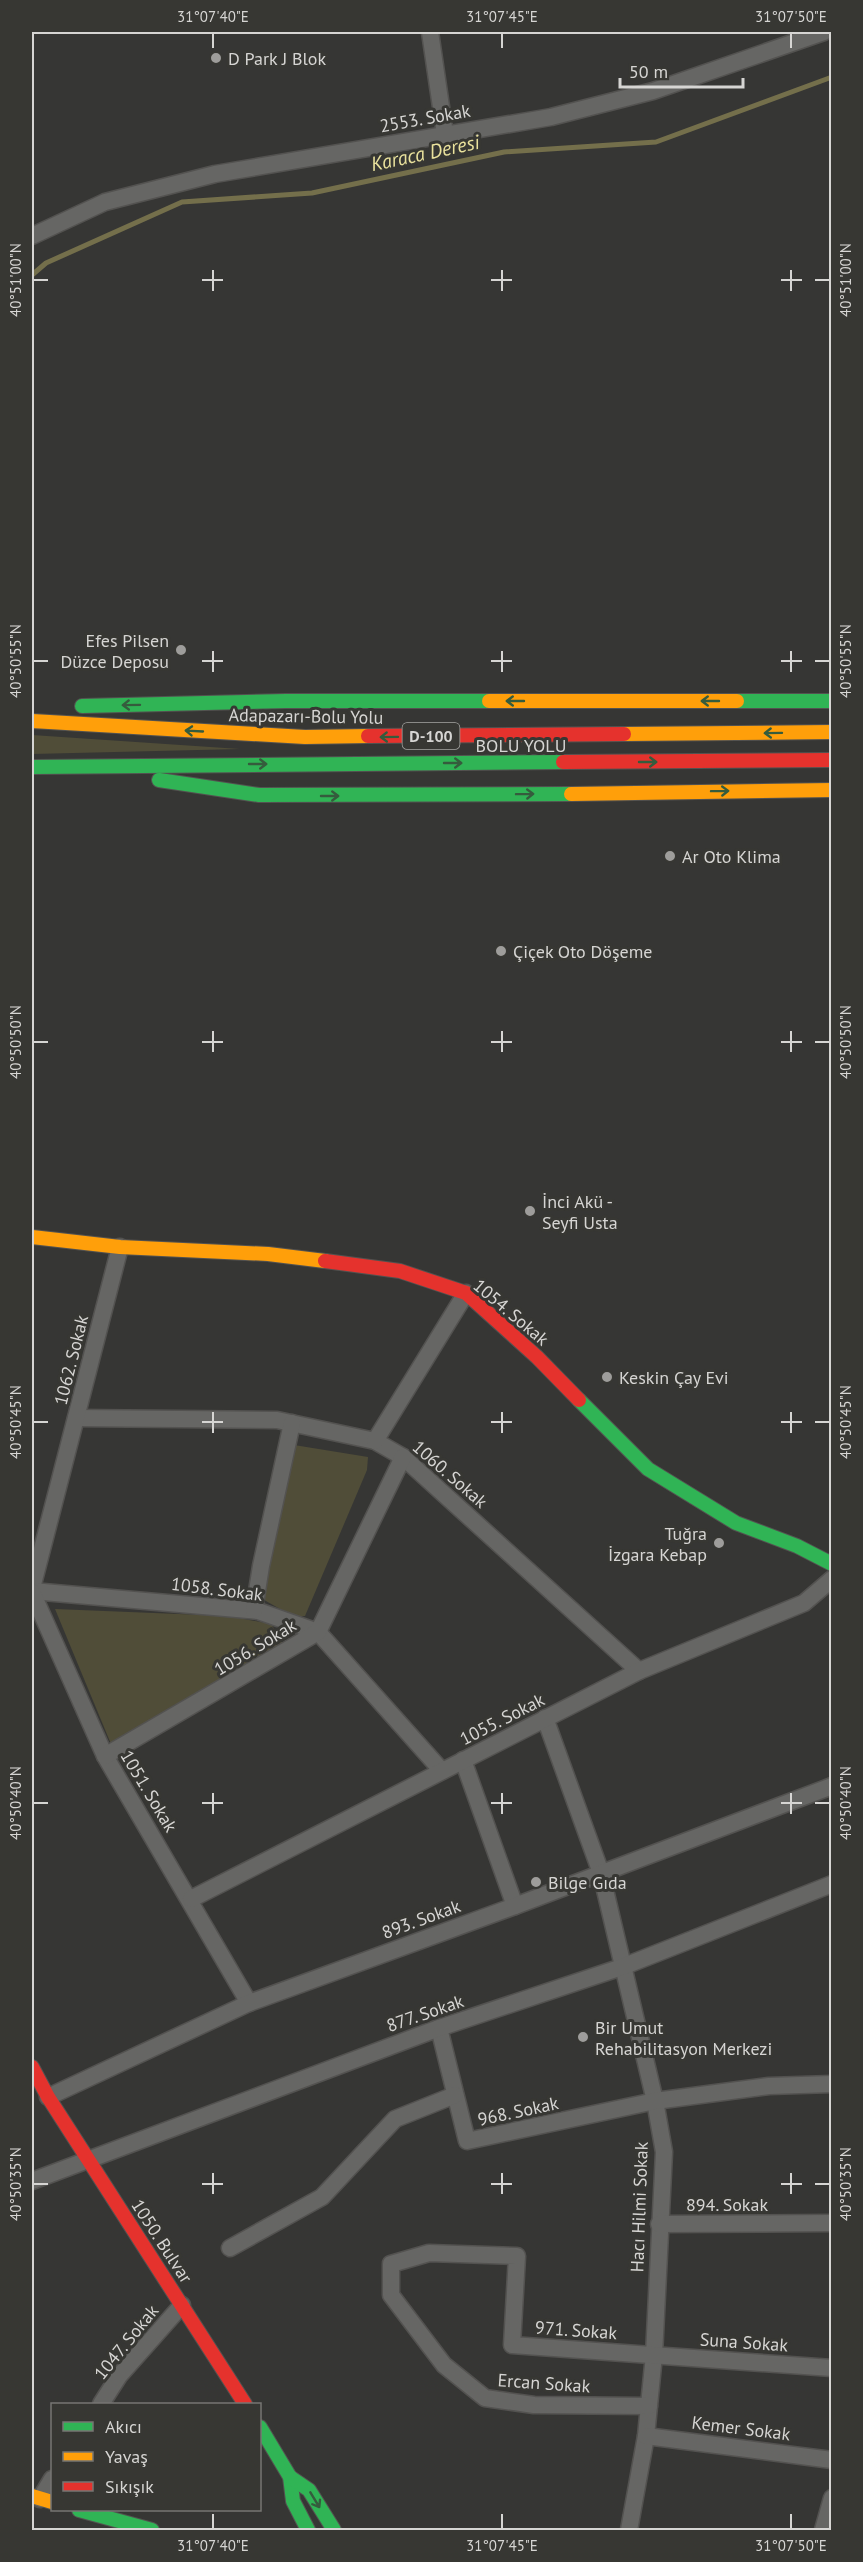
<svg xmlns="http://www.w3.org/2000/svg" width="863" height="2562" viewBox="0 0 863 2562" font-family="'PT Sans',sans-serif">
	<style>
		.green { fill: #504d38 }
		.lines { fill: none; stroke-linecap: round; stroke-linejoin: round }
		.stream { stroke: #746f4b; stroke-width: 5 }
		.street-casing { stroke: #535250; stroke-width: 19 }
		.fast-casing { stroke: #535250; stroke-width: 16 }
		.slow-casing { stroke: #535250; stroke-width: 16 }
		.jam-casing { stroke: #535250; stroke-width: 16 }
		.street { stroke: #666664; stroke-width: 16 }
		.fast { stroke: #30b455; stroke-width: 14 }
		.slow { stroke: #ff9f0a; stroke-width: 14 }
		.jam { stroke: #e5322d; stroke-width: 14 }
		.oneway { stroke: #355c3d }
		.ticks { fill: none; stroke: #d6d5d3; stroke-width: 2 }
		.poi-dot { fill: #9e9d9b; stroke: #373733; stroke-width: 2 }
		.labels { text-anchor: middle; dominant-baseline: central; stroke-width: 6; stroke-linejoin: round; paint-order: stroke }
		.shield { fill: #373733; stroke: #a6a6a3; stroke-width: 1.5 }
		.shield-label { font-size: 16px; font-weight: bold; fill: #d6d5d3 }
		.poi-label { font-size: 18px; fill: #d6d5d3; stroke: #373733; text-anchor: start }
		.street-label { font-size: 18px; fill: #d6d5d3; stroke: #373733 }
		.water-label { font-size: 20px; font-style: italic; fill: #eae29d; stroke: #373733 }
		.neatline { fill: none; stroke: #d6d5d3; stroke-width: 2 }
		.ticks-label { font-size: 15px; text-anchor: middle; fill: #d6d5d3 }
	</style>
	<rect width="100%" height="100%" fill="#363634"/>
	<!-- green -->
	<g class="green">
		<polygon points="32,735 240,749 32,754"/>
		<polygon points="294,1445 368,1457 367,1470 305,1616 294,1617 259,1597"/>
		<polygon points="55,1609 228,1616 271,1624 285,1646 111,1744"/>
	</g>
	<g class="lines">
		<!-- stream -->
		<polyline class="stream" points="32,275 46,263 182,202 312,193 504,152 656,142 832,77"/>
		<defs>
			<g id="street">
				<polyline points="430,32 445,134"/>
				<polyline points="32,236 105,202 215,174 551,117 653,91 824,32"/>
				<polyline points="76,1418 277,1420 375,1441 403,1457 639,1671"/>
				<polyline points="375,1441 466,1293"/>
				<polyline points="32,1588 120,1247"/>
				<polyline points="32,1591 258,1611 318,1632 442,1771"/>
				<polyline points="32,1592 105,1756 249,2003"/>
				<polyline points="254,1610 261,1566 292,1423"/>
				<polyline points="545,1718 601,1873 655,2101 664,2152 654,2355 646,2436 629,2530"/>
				<polyline points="105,1756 318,1632 403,1457"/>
				<polyline points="463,1760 515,1906"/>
				<polyline points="191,1899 639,1671 804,1603 832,1579"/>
				<polyline points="439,2028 467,2141 655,2101 769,2086 832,2084"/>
				<polyline points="48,2097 249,2003 515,1906 832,1786"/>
				<polyline points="32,2181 439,2028 622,1967 832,1884"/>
				<polyline points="659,2224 832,2223"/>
				<polyline points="230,2248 322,2197 395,2119 455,2095"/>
				<polyline points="101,2404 119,2376 182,2305"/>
				<polyline points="649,2406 534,2405 485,2398 444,2365 391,2295 391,2264 429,2253 517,2256 512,2345 832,2368"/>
				<polyline points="646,2436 832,2460"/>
				<polyline points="40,2499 52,2479"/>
				<polyline points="823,2530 832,2498"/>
			</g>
			<g id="fast">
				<polyline points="737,701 832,701"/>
				<polyline points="82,706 286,701 489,701"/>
				<polyline points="32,767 563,762"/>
				<polyline points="159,780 259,795 571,794"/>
				<polyline points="579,1400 648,1469 736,1523 797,1546 832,1564"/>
				<polyline points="260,2427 290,2477 293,2501 308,2530"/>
				<polyline points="290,2477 309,2490 334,2530"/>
				<polyline points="79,2510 152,2530"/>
			</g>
			<g id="slow">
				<polyline points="489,701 737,701"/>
				<polyline points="32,721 305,737 368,736"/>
				<polyline points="624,734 832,732"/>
				<polyline points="571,794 832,790"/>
				<polyline points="32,1237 120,1247 268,1254 325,1261"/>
				<polyline points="32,2496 52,2502"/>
			</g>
			<g id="jam">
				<polyline points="368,736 624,734"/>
				<polyline points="563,762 832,760"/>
				<polyline points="325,1261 400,1271 466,1293 537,1357 579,1400"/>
				<polyline points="32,2067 48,2097 245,2404"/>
			</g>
		</defs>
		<!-- street casing -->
		<use href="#street" class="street-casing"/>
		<!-- fast casing -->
		<use href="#fast" class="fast-casing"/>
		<!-- slow casing -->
		<use href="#slow" class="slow-casing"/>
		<!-- jam casing -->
		<use href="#jam" class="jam-casing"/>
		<!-- street -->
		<use href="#street" class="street"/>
		<!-- fast -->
		<use href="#fast" class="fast"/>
		<!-- slow -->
		<use href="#slow" class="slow"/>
		<!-- jam -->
		<use href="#jam" class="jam"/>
	</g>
	<!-- one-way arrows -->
	<defs><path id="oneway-shaft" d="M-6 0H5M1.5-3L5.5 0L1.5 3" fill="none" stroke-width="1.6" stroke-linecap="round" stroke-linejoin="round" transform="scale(1.5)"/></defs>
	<g class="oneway">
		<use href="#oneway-shaft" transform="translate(515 701) rotate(180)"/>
		<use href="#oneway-shaft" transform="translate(710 701) rotate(180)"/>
		<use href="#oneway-shaft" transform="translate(131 705) rotate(179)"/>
		<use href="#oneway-shaft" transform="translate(194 731) rotate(-177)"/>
		<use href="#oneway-shaft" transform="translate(773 733) rotate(179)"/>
		<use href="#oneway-shaft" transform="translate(389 737) rotate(179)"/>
		<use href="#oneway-shaft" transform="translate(648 762)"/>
		<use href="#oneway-shaft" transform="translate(453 763)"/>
		<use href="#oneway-shaft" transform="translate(258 764)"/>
		<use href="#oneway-shaft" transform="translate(720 791) rotate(-1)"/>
		<use href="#oneway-shaft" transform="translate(525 794) rotate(-1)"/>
		<use href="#oneway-shaft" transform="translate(330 796)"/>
		<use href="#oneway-shaft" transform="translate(315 2500) rotate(59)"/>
	</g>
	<!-- ticks -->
	<path class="ticks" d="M213,33V48M502,33V48M791,33V48M213,270V291M502,270V291M791,270V291M33,280H48M202,280H223M491,280H512M781,280H802M815,280H830M213,651V672M502,651V672M791,651V672M33,661H48M202,661H223M491,661H512M781,661H802M815,661H830M213,1031V1052M502,1031V1052M791,1031V1052M33,1042H48M202,1042H223M491,1042H512M781,1042H802M815,1042H830M213,1412V1433M502,1412V1433M791,1412V1433M33,1422H48M202,1422H223M491,1422H512M781,1422H802M815,1422H830M213,1793V1814M502,1793V1814M791,1793V1814M33,1803H48M202,1803H223M491,1803H512M781,1803H802M815,1803H830M213,2173V2194M502,2173V2194M791,2173V2194M33,2184H48M202,2184H223M491,2184H512M781,2184H802M815,2184H830M213,2514V2529M502,2514V2529M791,2514V2529"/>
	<!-- markers -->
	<g class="poi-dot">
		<circle cx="216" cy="58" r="6"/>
		<circle cx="181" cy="650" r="6"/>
		<circle cx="670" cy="856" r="6"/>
		<circle cx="501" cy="951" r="6"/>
		<circle cx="530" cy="1211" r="6"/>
		<circle cx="607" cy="1377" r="6"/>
		<circle cx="719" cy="1543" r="6"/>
		<circle cx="536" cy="1882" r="6"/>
		<circle cx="583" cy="2037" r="6"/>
	</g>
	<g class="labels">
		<!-- shield labels -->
		<rect class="shield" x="402.5" y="723" width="57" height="26" rx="4.5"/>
		<g class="shield-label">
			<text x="431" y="736">D-100</text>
		</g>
		<!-- poi labels -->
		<g class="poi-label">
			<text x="228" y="58">D Park J Blok</text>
			<text x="169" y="640" text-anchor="end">Efes Pilsen<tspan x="169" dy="21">Düzce Deposu</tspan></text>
			<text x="682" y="856">Ar Oto Klima</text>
			<text x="513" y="951">Çiçek Oto Döşeme</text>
			<text x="542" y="1201">İnci Akü -<tspan x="542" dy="21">Seyfi Usta</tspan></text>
			<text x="619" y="1377">Keskin Çay Evi</text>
			<text x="707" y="1533" text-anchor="end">Tuğra<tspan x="707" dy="21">İzgara Kebap</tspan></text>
			<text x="548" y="1882">Bilge Gıda</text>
			<text x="595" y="2027">Bir Umut<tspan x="595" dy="21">Rehabilitasyon Merkezi</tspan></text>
		</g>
		<!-- street labels -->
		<g class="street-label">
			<text transform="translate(425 118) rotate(-10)">2553. Sokak</text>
			<text transform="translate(306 716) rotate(1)">Adapazarı-Bolu Yolu</text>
			<text x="521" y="745">BOLU YOLU</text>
			<text transform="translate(511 1312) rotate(40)">1054. Sokak</text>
			<text transform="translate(71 1360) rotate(-76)">1062. Sokak</text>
			<text transform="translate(450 1474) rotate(41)">1060. Sokak</text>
			<text transform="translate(217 1589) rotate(7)">1058. Sokak</text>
			<text transform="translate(255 1647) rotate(-31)">1056. Sokak</text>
			<text transform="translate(502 1719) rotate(-27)">1055. Sokak</text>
			<text transform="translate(149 1791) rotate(59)">1051. Sokak</text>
			<text transform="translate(421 1919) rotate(-20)">893. Sokak</text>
			<text transform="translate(425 2013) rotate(-19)">877. Sokak</text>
			<text transform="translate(518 2111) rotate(-12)">968. Sokak</text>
			<text x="727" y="2204">894. Sokak</text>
			<text transform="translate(639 2207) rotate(-88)">Hacı Hilmi Sokak</text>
			<text transform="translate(162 2241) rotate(57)">1050. Bulvar</text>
			<text transform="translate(576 2330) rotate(4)">971. Sokak</text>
			<text transform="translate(126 2342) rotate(-51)">1047. Sokak</text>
			<text transform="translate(744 2342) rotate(4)">Suna Sokak</text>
			<text transform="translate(544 2383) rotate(4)">Ercan Sokak</text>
			<text transform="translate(741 2428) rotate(7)">Kemer Sokak</text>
		</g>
		<!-- water labels -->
		<g class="water-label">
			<text transform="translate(425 153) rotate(-12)">Karaca Deresi</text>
		</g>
	</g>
	<!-- border -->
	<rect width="863" height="2562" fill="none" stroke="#373733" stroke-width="66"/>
	<!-- legend -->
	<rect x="51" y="2403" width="210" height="108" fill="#373733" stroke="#777673" stroke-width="1.5"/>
	<rect x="63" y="2422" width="30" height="9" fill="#30b455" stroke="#777673" stroke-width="1.5"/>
	<text x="105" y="2433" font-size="18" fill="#d6d5d3">Akıcı</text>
	<rect x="63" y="2452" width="30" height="9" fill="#ff9f0a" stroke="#777673" stroke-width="1.5"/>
	<text x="105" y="2463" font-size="18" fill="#d6d5d3">Yavaş</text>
	<rect x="63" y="2482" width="30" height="9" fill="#e5322d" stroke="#777673" stroke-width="1.5"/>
	<text x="105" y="2493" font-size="18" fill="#d6d5d3">Sıkışık</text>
	<!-- scale -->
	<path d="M620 78v9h123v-9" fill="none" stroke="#d6d5d3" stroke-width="3"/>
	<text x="629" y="78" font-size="18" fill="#d6d5d3" stroke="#373733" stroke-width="4.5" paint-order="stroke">50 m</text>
	<rect x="33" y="33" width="797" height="2496" class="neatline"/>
	<g class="ticks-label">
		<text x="213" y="22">31°07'40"E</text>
		<text x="502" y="22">31°07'45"E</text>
		<text x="791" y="22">31°07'50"E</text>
		<text transform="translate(16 280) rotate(-90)" y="5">40°51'00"N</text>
		<text transform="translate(846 280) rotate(-90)" y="5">40°51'00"N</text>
		<text transform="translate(16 661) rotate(-90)" y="5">40°50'55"N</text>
		<text transform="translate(846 661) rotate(-90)" y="5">40°50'55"N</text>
		<text transform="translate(16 1042) rotate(-90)" y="5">40°50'50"N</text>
		<text transform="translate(846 1042) rotate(-90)" y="5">40°50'50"N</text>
		<text transform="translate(16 1422) rotate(-90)" y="5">40°50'45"N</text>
		<text transform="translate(846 1422) rotate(-90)" y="5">40°50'45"N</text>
		<text transform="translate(16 1803) rotate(-90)" y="5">40°50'40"N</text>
		<text transform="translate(846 1803) rotate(-90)" y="5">40°50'40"N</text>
		<text transform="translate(16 2184) rotate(-90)" y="5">40°50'35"N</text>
		<text transform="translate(846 2184) rotate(-90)" y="5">40°50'35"N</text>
		<text x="213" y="2551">31°07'40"E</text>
		<text x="502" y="2551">31°07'45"E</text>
		<text x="791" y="2551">31°07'50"E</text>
	</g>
</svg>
